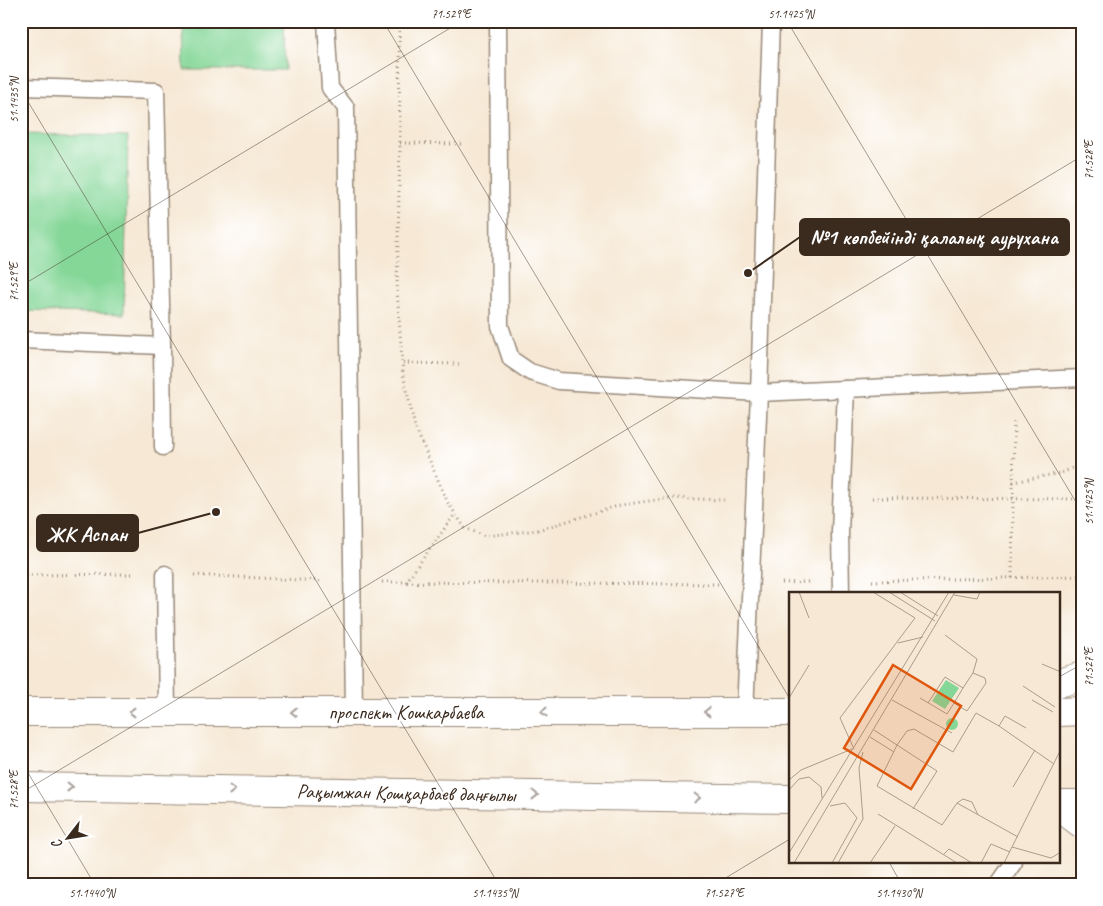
<svg xmlns="http://www.w3.org/2000/svg" width="1103" height="906" viewBox="0 0 1103 906" font-family="Caveat,sans-serif">
	<style>
		.green { fill: #85d798; stroke: #60805b }
		.lines { fill: none; stroke-linecap: round; stroke-linejoin: round }
		.lane-casing { stroke: #988979; stroke-width: 19 }
		.secondary-casing { stroke: #988979; stroke-width: 30 }
		.primary-casing { stroke: #988979; stroke-width: 30 }
		.path { stroke: #988979; stroke-width: 3; stroke-dasharray: 1 4; stroke-linecap: butt }
		.lane { stroke: #fff; stroke-width: 16 }
		.secondary { stroke: #fff; stroke-width: 28 }
		.primary { stroke: #fff; stroke-width: 28 }
		.oneway { stroke: #a79f9a }
		.ticks { fill: none; stroke: #3b2a1e; stroke-width: 1; stroke-opacity: 0.45 }
		.labels { text-anchor: middle; dominant-baseline: central; stroke-width: 5; stroke-linejoin: round; paint-order: stroke }
		.street-label { font-size: 20px; fill: #3b2a1e; stroke: #fff }
		.inset-road { fill: none; stroke: #ab9c8b; stroke-width: 1 }
		.view { fill: #df570d; fill-opacity: 0.15; stroke: #df570d; stroke-width: 2.5 }
		.inset-edge { fill: none; stroke: #3b2a1e; stroke-width: 2.5 }
		.leader { fill: none; stroke: #3b2a1e; stroke-width: 2 }
		.callout-dot { fill: #3b2a1e; stroke: #fff; stroke-width: 2 }
		.callout { fill: #3b2a1e; stroke: #3b2a1e; stroke-width: 2 }
		.callout-label { font-size: 21px; text-anchor: middle; font-weight: bold; fill: #fff }
		.neatline { fill: none; stroke: #3b2a1e; stroke-width: 2 }
		.ticks-label { font-size: 12px; text-anchor: middle; fill: #3b2a1e }
	</style>
	<rect width="100%" height="100%" fill="#fff"/>
	<filter id="ink" filterUnits="userSpaceOnUse"><feTurbulence type="fractalNoise" baseFrequency=".02" numOctaves="2"/><feDisplacementMap in="SourceGraphic" scale="10" xChannelSelector="R" yChannelSelector="G"/><feConvolveMatrix kernelMatrix="1 2 1 2 8 2 1 2 1" color-interpolation-filters="sRGB"/></filter>
	<filter id="wash" filterUnits="userSpaceOnUse"><feTurbulence type="fractalNoise" baseFrequency=".0096" numOctaves="4" result="noise"/><feDisplacementMap in="SourceGraphic" scale="20" xChannelSelector="R" yChannelSelector="G"/><feGaussianBlur stdDeviation="1.12" result="paint"/><feColorMatrix in="noise" values="0 0 0 0 0 0 0 0 0 0 0 0 0 0 0 0 0 1.4 0 .05"/><feComposite in="paint" operator="in"/></filter>
	<g filter="url(#wash)">
		<rect width="100%" height="100%" fill="#f6e8d4"/>
		<!-- green -->
		<g class="green">
			<polygon points="183,21 284,21 285,70 184,70"/>
			<polygon points="21,134 128,136 124,314 21,311"/>
		</g>
	</g>
	<g filter="url(#ink)">
		<g class="lines">
			<defs>
				<g id="lane">
					<polyline points="326,21 330,88 346,108 354,712"/>
					<polyline points="498,21 500,326 511,359 530,372 559,381 759,393 771,21"/>
					<polyline points="21,87 156,91 162,346 163,447"/>
					<polyline points="21,340 162,346"/>
					<polyline points="165,574 167,712"/>
					<polyline points="841,594 840,532 846,389"/>
					<polyline points="745,712 759,393 1082,378"/>
					<polyline points="998,885 1014,862"/>
				</g>
				<g id="secondary">
					<polyline points="21,712 790,712"/>
					<polyline points="1059,712 1082,711"/>
					<polyline points="21,787 790,799"/>
					<polyline points="1059,804 1082,804"/>
				</g>
				<g id="primary">
					<polyline points="1059,683 1082,676"/>
					<polyline points="1059,807 1082,824"/>
				</g>
			</defs>
			<!-- lane casing -->
			<use href="#lane" class="lane-casing"/>
			<!-- secondary casing -->
			<use href="#secondary" class="secondary-casing"/>
			<!-- primary casing -->
			<use href="#primary" class="primary-casing"/>
			<!-- path -->
			<g class="path">
				<polyline points="399,21 400,143 397,289 403,374 415,427 448,503 465,528 485,536 538,530 621,505 670,498 724,500"/>
				<polyline points="400,143 465,144"/>
				<polyline points="403,363 461,364"/>
				<polyline points="1013,482 1061,473 1082,464"/>
				<polyline points="872,498 1082,499"/>
				<polyline points="21,575 136,574"/>
				<polyline points="194,575 323,581"/>
				<polyline points="1012,578 1014,420"/>
				<polyline points="872,581 1082,576"/>
				<polyline points="382,582 720,584"/>
				<polyline points="406,582 455,514"/>
				<polyline points="782,583 810,582"/>
			</g>
			<!-- lane -->
			<use href="#lane" class="lane"/>
			<!-- secondary -->
			<use href="#secondary" class="secondary"/>
			<!-- primary -->
			<use href="#primary" class="primary"/>
		</g>
		<!-- one-way arrows -->
		<defs><path id="oneway-chevron" d="M-2-3.5L2.5 0L-2 3.5" fill="none" stroke-width="1.6" stroke-linecap="round" stroke-linejoin="round" transform="scale(1.25)"/></defs>
		<g class="oneway">
			<use href="#oneway-chevron" transform="translate(132 712) rotate(180)"/>
			<use href="#oneway-chevron" transform="translate(294 712) rotate(180)"/>
			<use href="#oneway-chevron" transform="translate(544 712) rotate(180)"/>
			<use href="#oneway-chevron" transform="translate(707 712) rotate(180)"/>
			<use href="#oneway-chevron" transform="translate(70 787) rotate(1)"/>
			<use href="#oneway-chevron" transform="translate(232 790) rotate(1)"/>
			<use href="#oneway-chevron" transform="translate(535 795) rotate(1)"/>
			<use href="#oneway-chevron" transform="translate(697 798) rotate(1)"/>
		</g>
	</g>
	<!-- ticks -->
	<path class="ticks" d="M383,21L790,699M787,21L1082,512M21,90L499,885M21,286L462,21M1059,677L1082,664M21,761L95,885M21,793L1082,156M889,862L902,885M714,885L790,839"/>
	<g class="labels">
		<!-- street labels -->
		<g class="street-label">
			<text x="406" y="712">проспект Кошкарбаева</text>
			<text transform="translate(406 793) rotate(1)">Рақымжан Қошқарбаев даңғылы</text>
		</g>
	</g>
	<!-- overview -->
	<g transform="translate(789 592)">
		<rect width="271" height="271" fill="#f6e8d4"/>
		<path d="M157,88L170,96L156,117L143,109ZM157 132a6 6 0 1 1 12 0a6 6 0 1 1-12 0Z" fill="#85d798"/>
		<path class="inset-road" d="M10,0L20,26M100,0L146,29M111,0L149,24M165,3L188,7L191,0M109,51L134,45M253,72L272,80M234,94L266,115M174,96L184,81M0,106L20,73M131,106L158,122L165,111L178,119L197,91L196,86L184,81L188,67L156,43M103,108L163,141M243,108L264,120M139,111L156,85L174,96L165,111M237,136L216,124L210,134L265,172M85,138L108,153L88,194L153,233L168,211L229,245M81,145L105,160M65,157L51,126L126,26L84,0M0,188L12,178L63,157M224,195L246,158M0,198L10,187L20,185L32,195L33,206M168,211L174,207L183,210L189,223M41,214L56,211L68,226L43,271M124,217L148,179L108,153L118,139L125,137L164,160L187,121L210,134M89,222L168,271M223,255L262,266L272,260M0,261L160,0M154,263L160,257L183,271M5,271L166,0M49,271L74,227L70,176L74,160M81,271L106,234M192,271L202,252L221,260M215,271L272,157"/>
		<path class="view" d="M104,73L172,114L122,197L55,156Z"/>
		<rect width="271" height="271" class="inset-edge"/>
	</g>
	<!-- callouts -->
	<path class="leader" d="M748 273L800 237M216 512L138 533"/>
	<g class="callout-dot">
		<circle cx="748" cy="273" r="5"/>
		<circle cx="216" cy="512" r="5"/>
	</g>
	<g class="callout">
		<rect x="800" y="219" width="269" height="36" rx="5"/>
		<rect x="37" y="515" width="101" height="36" rx="5"/>
	</g>
	<g class="callout-label">
		<text x="934" y="244">№1 көпбейінді қалалық аурухана</text>
		<text x="87" y="541">ЖК Аспан</text>
	</g>
	<!-- margin -->
	<rect width="1103" height="906" fill="none" stroke="#fff" stroke-width="55"/>
	<!-- north arrow -->
	<g transform="translate(68 838) rotate(239)" stroke="#ffffff" stroke-width="4" paint-order="stroke">
	<path d="M0-4L9 19L0 12L-9 19Z" fill="#3b2a1e"/>
	<text y="-8" font-size="14" font-weight="bold" text-anchor="middle" fill="#3b2a1e">С</text>
	</g>
	<rect x="28" y="28" width="1048" height="850" class="neatline"/>
	<g class="ticks-label">
		<text x="451" y="18">71.529°E</text>
		<text x="791" y="18">51.1425°N</text>
		<text transform="translate(14 100) rotate(-90)" y="4">51.1435°N</text>
		<text transform="translate(1089 160) rotate(-90)" y="4">71.528°E</text>
		<text transform="translate(14 282) rotate(-90)" y="4">71.529°E</text>
		<text transform="translate(1089 502) rotate(-90)" y="4">51.1425°N</text>
		<text transform="translate(1089 667) rotate(-90)" y="4">71.527°E</text>
		<text transform="translate(14 790) rotate(-90)" y="4">71.528°E</text>
		<text x="92" y="897">51.1440°N</text>
		<text x="495" y="897">51.1435°N</text>
		<text x="724" y="897">71.527°E</text>
		<text x="899" y="897">51.1430°N</text>
	</g>
</svg>
